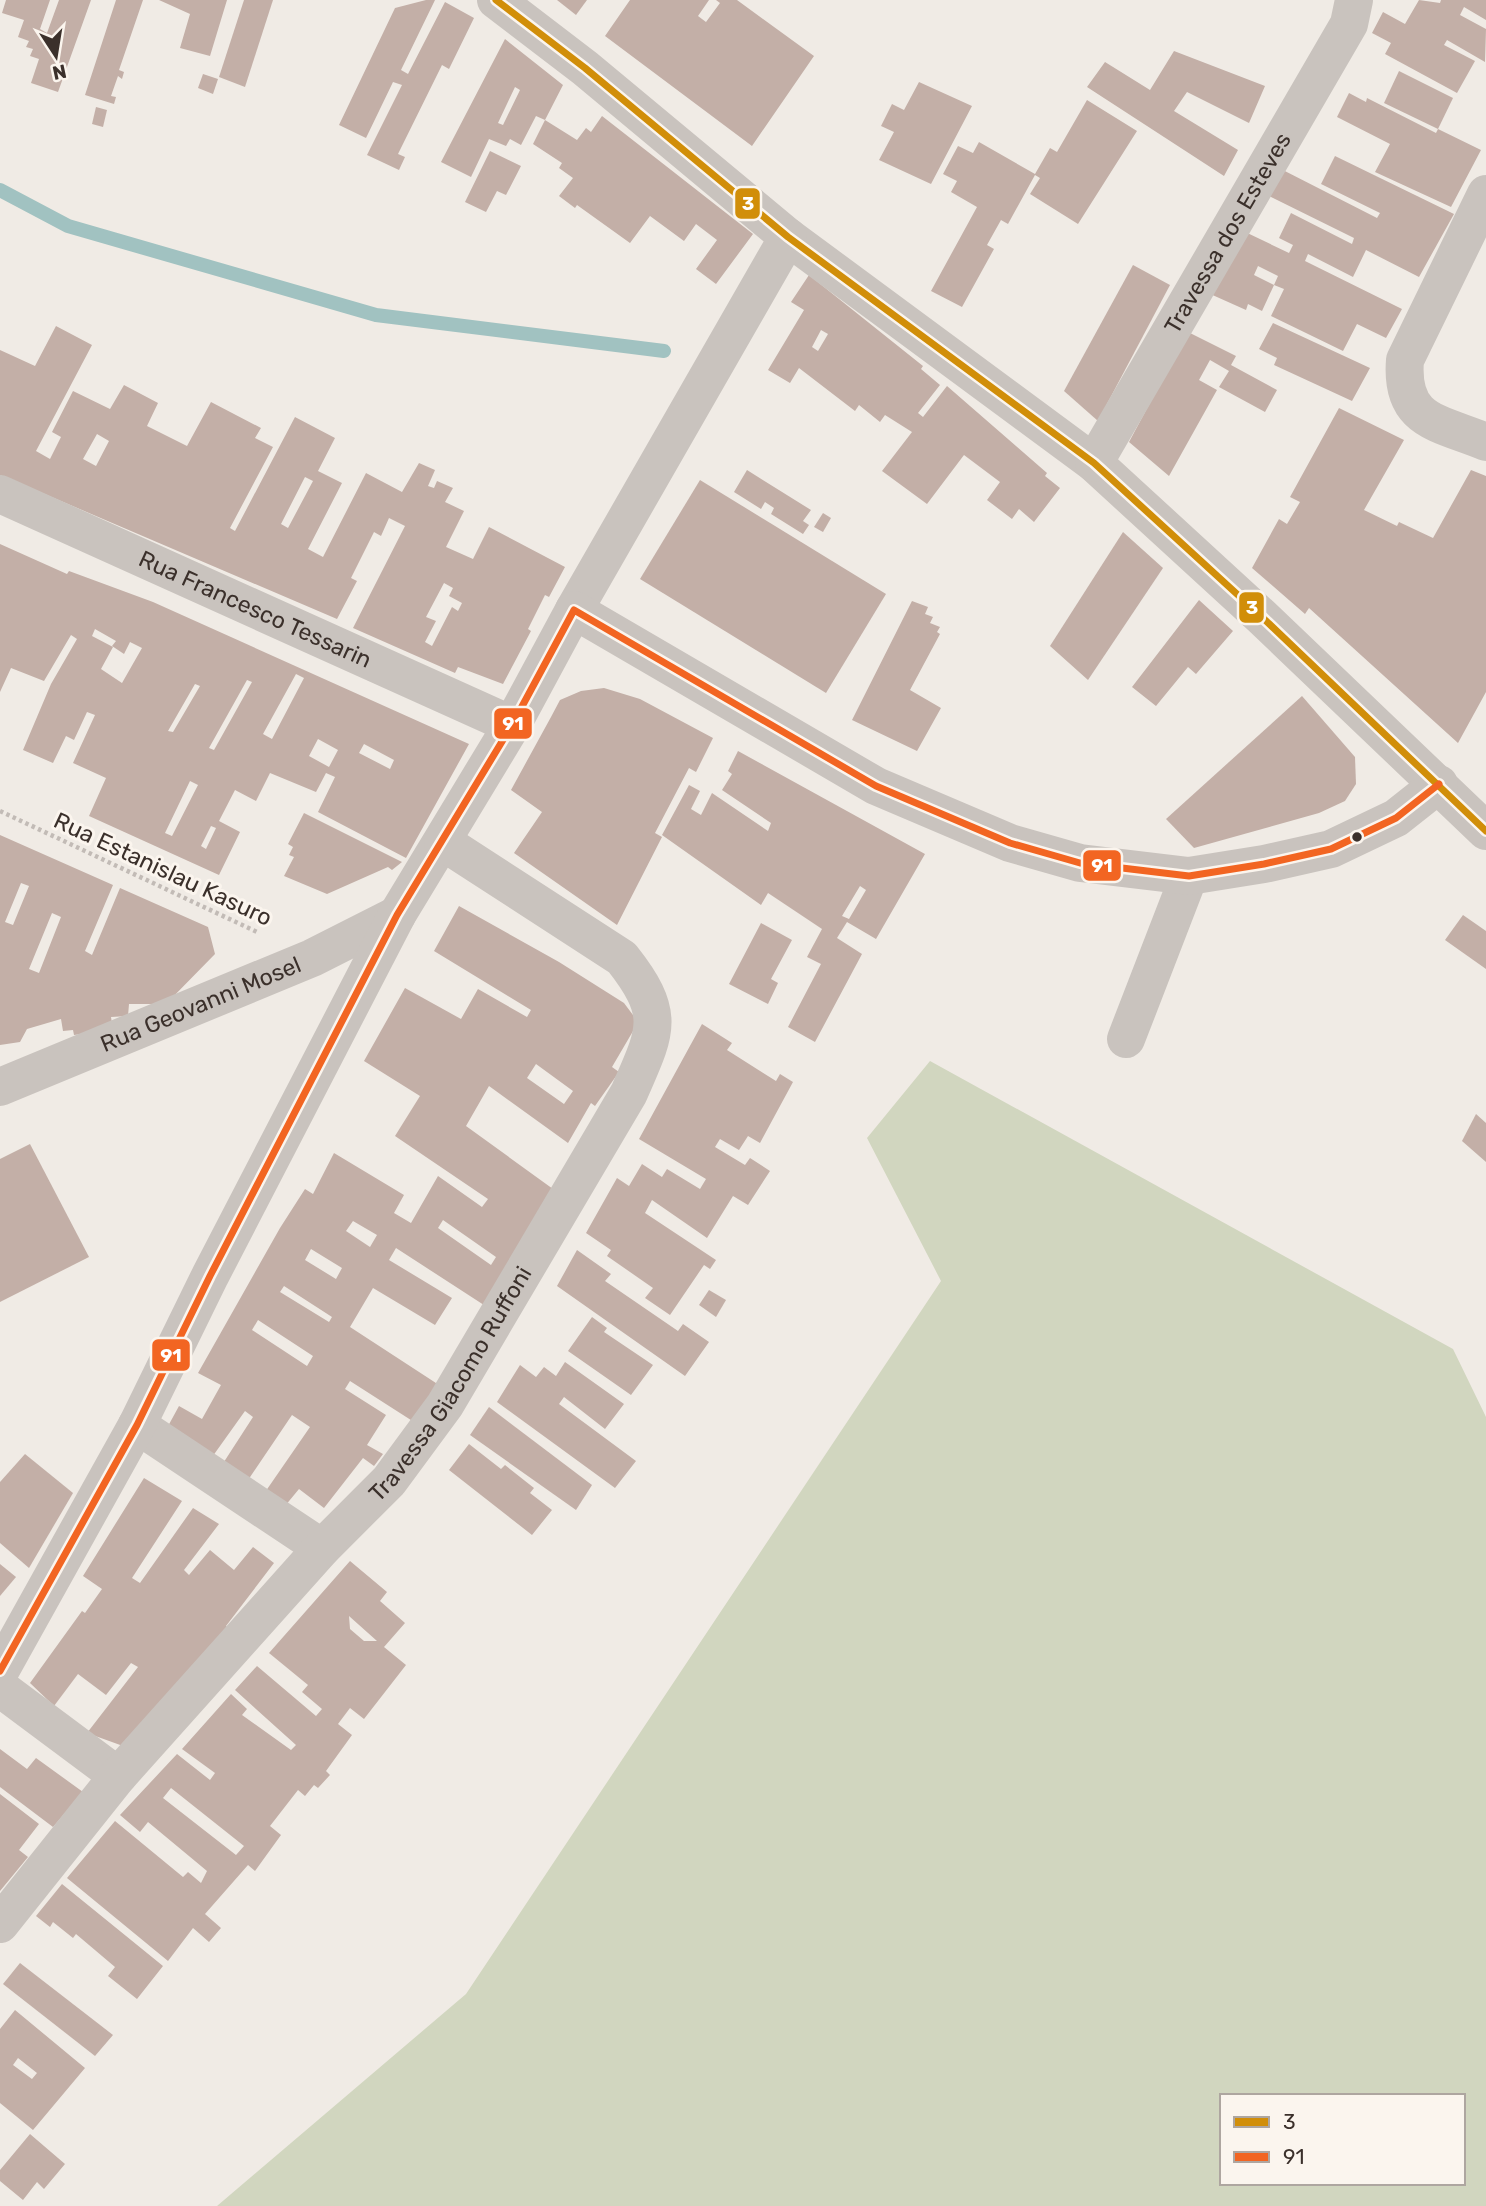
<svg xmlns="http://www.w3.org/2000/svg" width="1486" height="2206" viewBox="0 0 1486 2206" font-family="Rubik,sans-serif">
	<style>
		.green { fill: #d1d6bf; fill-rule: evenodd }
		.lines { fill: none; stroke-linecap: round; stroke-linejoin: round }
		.stream { stroke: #a1c2c1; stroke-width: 14 }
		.building { fill: #c3afa7; fill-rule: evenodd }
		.path { stroke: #c2bbb6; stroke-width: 4.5; stroke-dasharray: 3.5 3.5; stroke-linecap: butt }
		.minor { stroke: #c9c3be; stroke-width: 38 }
		.bus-1-casing { stroke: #fbf5ee; stroke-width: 12 }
		.bus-2-casing { stroke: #fbf5ee; stroke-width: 12 }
		.bus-1 { stroke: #d18e09; stroke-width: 7 }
		.bus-2 { stroke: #f26522; stroke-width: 7 }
		.bus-dot { fill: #3b302b; stroke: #fbf5ee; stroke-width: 2.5 }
		.labels { text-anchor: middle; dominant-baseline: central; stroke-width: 6; stroke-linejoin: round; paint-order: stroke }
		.street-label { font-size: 23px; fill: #3b302b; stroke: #fbf5ee }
		.line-badge { stroke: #fbf5ee; stroke-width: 2.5 }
		.badge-label { font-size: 19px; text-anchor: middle; font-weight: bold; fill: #fff }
	</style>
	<rect width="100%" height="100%" fill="#f0ebe5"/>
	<!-- green -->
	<path class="green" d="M930,1061L1453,1349L1486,1417V2206H217L466,1994L941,1281L867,1138ZM1222,2096H1463V2183H1222Z"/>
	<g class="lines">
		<!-- stream -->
		<polyline class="stream" points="0,190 68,226 376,315 664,351"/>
	</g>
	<!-- building -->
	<g class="building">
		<polygon points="6,0 50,0 40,29 47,33 59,0 91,0 58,92 31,83 39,59 30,56 33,49 26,47 29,41 18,37 24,20 2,13"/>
		<polygon points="116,0 143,0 119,70 124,72 122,79 118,76 111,96 116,97 114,104 85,95"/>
		<polygon points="159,0 227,0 210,56 180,48 190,14"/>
		<polygon points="244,0 273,0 245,87 219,77"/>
		<polygon points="426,0 435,0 401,70 408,74 445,2 474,18 449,69 442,65 398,154 405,157 399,170 367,155 402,85 393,82 366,138 339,125 395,8"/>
		<polygon points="557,0 587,0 576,15"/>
		<polygon points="630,0 709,0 698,16 706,22 720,3 716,0 737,0 814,56 752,146 605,36"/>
		<polygon points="1419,0 1440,3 1441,0 1486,0 1486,20 1464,7 1460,15 1486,29 1485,62 1447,40 1444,45 1475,61 1457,93 1385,54 1391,43 1372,33 1383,12 1405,24"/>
		<path d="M505,39L563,85L545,120L536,116L521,145L510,139L506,146L489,139L471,177L441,162ZM515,87L520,90L503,125L498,123Z"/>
		<polygon points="1174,51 1265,86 1249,123 1187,92 1174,111 1238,150 1224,176 1087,87 1105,62 1150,90"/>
		<polygon points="1399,71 1453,98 1438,129 1384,103"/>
		<polygon points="203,74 218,79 213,94 198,88"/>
		<polygon points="919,82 972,106 931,184 879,160 894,132 881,126 892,104 904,110"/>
		<polygon points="1349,93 1366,102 1367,98 1436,133 1438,129 1481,150 1451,207 1375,172 1390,144 1337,117"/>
		<polygon points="1087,100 1137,131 1078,224 1030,194 1040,178 1035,175 1008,224 1001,220 987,245 994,249 962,307 931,291 977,207 951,192 957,181 943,174 958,146 973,153 979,142 1035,174 1050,148 1057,152"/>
		<polygon points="96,107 107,110 103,127 92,124"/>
		<polygon points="602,116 753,234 716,284 696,269 717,240 696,224 684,241 650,216 630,243 577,205 575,208 559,196 573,178 559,168 562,163 533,144 545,120 577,140 586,128 591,132"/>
		<polygon points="490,151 521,166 506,195 497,191 486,212 465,202"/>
		<path d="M1335,156L1454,214L1419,277L1366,250L1353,277L1308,254L1305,261L1402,309L1386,338L1357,324L1343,351L1271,316L1284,289L1274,285L1262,311L1248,304L1246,310L1208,293L1241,230L1289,253L1293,245L1279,238L1291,213L1352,244L1354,238L1261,192L1275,166L1377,218L1380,213L1321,184ZM1258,266L1278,276L1274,285L1254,275Z"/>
		<polygon points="1133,265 1170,285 1098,421 1064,391"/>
		<path d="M809,275L923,366L921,369L940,385L918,413L923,417L947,386L1047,473L1045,476L1060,488L1034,522L1019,509L1012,519L987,500L1000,482L964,455L927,504L882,471L912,432L885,415L880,422L859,405L855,411L799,368L790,383L768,370L804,310L791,302ZM821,330L828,334L818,351L812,347Z"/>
		<polygon points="1273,323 1370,368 1352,401 1274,365 1277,358 1259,349"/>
		<path d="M56,326L92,345L36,451L50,459L61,437L52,432L73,391L110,409L124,385L158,403L147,426L187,446L211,402L261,428L255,438L273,447L230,528L235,531L295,417L335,438L318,471L342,483L308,549L323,557L366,473L402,492L419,463L435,470L428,486L434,488L437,481L453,488L445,502L464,511L446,547L473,559L489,527L565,567L549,597L545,595L528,629L531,631L503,684L458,667L455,673L353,628L405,526L389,518L381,536L374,532L351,578L357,581L337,619L0,475V350L35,366ZM97,434L109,441L96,466L83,459ZM305,477L313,481L288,528L281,524ZM444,583L453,588L449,596L462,603L458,611L452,607L432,646L425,642L436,621L426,617Z"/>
		<polygon points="1188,332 1236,356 1231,365 1277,390 1265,412 1219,387 1229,371 1210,360 1199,380 1217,390 1169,476 1129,442"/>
		<polygon points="1339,408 1404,440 1364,510 1397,526 1399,522 1433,538 1471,470 1486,476 1486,692 1458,743 1309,608 1305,614 1252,568 1279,519 1287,524 1300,502 1290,497"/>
		<polygon points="747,470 811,510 803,521 809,525 803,534 771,514 774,508 765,502 761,509 734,492"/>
		<polygon points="700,480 886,594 826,693 640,579"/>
		<polygon points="823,513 831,518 823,532 814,527"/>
		<polygon points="1123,532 1163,568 1088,680 1050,646"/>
		<path d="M0,544L67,574L69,571L153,602L469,744L406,858L318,812L335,777L326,773L316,792L270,773L256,801L235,790L219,821L240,832L219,875L89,816L106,778L73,763L95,715L87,712L74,740L66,736L53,763L23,750L51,684L77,639L71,635L44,681L11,668L0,692ZM95,629L116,641L112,646L124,654L130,642L142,648L122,683L101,669L113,647L92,636ZM296,674L304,678L272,739L263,734ZM247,680L252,682L214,750L209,748ZM195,684L200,686L173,732L168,731ZM318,739L338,750L329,767L309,756ZM364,744L394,760L390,769L359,753ZM190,781L198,785L172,836L165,833ZM211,826L216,828L206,849L201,846Z"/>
		<polygon points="1199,600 1233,631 1196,674 1188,667 1156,706 1132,687"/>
		<polygon points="912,601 928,607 925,614 933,617 930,623 940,627 937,632 940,634 910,690 941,708 917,751 852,720"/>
		<polygon points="604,688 640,699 713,738 696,772 689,768 655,833 662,837 617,925 514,853 542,812 511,790 551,717 560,700 581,691"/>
		<polygon points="1302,696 1355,757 1356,784 1345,801 1319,813 1194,848 1166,819"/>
		<path d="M738,751L925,854L876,939L847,922L837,938L862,954L815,1042L788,1027L821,964L807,957L822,929L768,893L761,905L662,835L689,785L700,791L691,809L701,815L712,793L768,831L771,823L722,790L732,774L728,771ZM860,886L866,890L849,919L842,916Z"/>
		<polygon points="304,813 402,862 392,870 388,867 327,894 284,876 294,857 289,855 293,847 288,844"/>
		<path d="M0,835L113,885L85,951L92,955L120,888L208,927L215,954L166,1004H129L128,1016L111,1017L113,1030L74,1035L73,1030L63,1031L61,1019L27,1029L20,1042L0,1045ZM21,883L29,886L13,925L5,922ZM52,913L61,917L39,973L29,969Z"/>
		<path d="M459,906L559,962L624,1003L636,1019V1026L612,1067L619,1072L595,1106L591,1103L568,1143L489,1086L466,1126L553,1189L487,1307L396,1248L389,1260L452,1298L435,1325L373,1288L350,1327L439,1385L414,1422L350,1381L345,1389L386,1415L367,1445L383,1454L374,1466L363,1458L324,1508L299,1489L280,1512L261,1498L310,1427L292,1415L244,1486L220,1468L253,1417L245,1411L210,1460L167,1428L179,1406L202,1419L221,1385L198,1373L280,1228L305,1189L313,1194L334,1153L404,1195L394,1213L411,1223L438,1176L482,1207L488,1199L395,1136L420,1096L364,1061L405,988L461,1019L478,989L527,1017L531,1010L434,951ZM536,1064L573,1091L564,1104L527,1078ZM443,1220L496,1257L491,1265L438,1228ZM353,1221L377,1235L370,1247L346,1231ZM311,1249L342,1268L336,1279L305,1260ZM284,1286L332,1317L329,1322L280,1292ZM258,1320L313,1356L307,1366L252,1330Z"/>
		<polygon points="1463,915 1486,931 1486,969 1445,940"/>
		<polygon points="761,923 792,940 771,979 778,983 768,1004 729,984"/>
		<polygon points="702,1024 732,1043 727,1050 776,1081 780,1074 793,1082 760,1143 748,1136 739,1150 720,1139 715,1147 745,1165 750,1158 770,1171 748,1205 733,1196 707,1238 652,1200 645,1213 716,1260 710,1269 704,1265 670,1315 645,1298 653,1288 607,1256 611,1250 586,1233 617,1178 629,1186 642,1164 662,1177 667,1169 700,1189 706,1179 639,1139"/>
		<polygon points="1476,1114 1486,1123 1486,1162 1462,1141"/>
		<polygon points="30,1144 89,1257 0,1302 0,1159"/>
		<polygon points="577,1250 611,1274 605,1281 678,1331 683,1324 709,1342 685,1376 557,1286"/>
		<polygon points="709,1290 726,1300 716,1317 699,1305"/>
		<polygon points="592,1317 607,1328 604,1332 653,1365 631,1395 568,1351"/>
		<polygon points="565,1362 624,1404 605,1429 564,1397 559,1404 636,1461 615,1488 497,1402 520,1365 536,1377 544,1367 556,1376"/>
		<polygon points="489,1407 592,1485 576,1510 470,1435"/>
		<polygon points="469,1444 501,1469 505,1465 534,1488 530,1493 552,1510 532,1535 449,1470"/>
		<polygon points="25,1454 73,1493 29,1568 0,1543 0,1482"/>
		<polygon points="144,1478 182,1501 132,1578 140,1583 193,1508 219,1524 184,1570 189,1575 210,1550 234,1570 253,1547 274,1563 226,1626 229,1629 123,1746 87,1733 138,1667 131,1663 106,1695 78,1674 54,1706 30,1683 82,1611 85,1613 102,1589 83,1576"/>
		<path d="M350,1561L387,1592L380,1601L405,1623L384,1647L406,1665L364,1719L350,1708L338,1724L352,1735L326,1771L330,1775L318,1788L314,1785L305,1796L298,1790L270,1826L281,1835L255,1871L248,1865L205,1914L221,1928L209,1942L193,1928L168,1961L67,1878L115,1821L183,1877L188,1872L201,1883L207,1871L148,1822L140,1832L120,1815L177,1754L210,1780L215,1773L182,1749L231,1694L247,1709L242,1715L291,1750L296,1745L235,1690L257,1666L316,1716L322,1709L302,1692L308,1685L269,1653ZM349,1616L377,1641H364L350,1629ZM171,1788L244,1846L236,1855L163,1798Z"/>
		<polygon points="0,1564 16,1577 0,1596"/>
		<polygon points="0,1749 27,1769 36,1758 83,1792 53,1827 0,1787"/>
		<polygon points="0,1794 39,1824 19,1850 28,1857 0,1891"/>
		<polygon points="62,1884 163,1966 137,1999 108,1976 115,1967 76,1934 73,1938 53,1922 50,1927 36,1916"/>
		<polygon points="20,1963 113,2035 95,2056 3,1984"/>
		<path d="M15,2010L85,2068L33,2130L0,2103V2029ZM18,2058L37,2073L32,2079L13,2065Z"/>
		<polygon points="30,2134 65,2164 44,2189 37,2182 23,2200 0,2181 0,2170"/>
	</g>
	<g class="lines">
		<!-- path -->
		<polyline class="path" points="0,811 257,932"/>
		<!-- minor -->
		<g class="minor">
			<polyline points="496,0 585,68 788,237 1094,463 1262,617 1486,831"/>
			<path d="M1486,194L1405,360C1400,422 1438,422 1486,442"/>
			<path id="s1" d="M1094,463L1349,24L1354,0"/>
			<path id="s2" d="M0,494L512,725"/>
			<polyline points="574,610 788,237"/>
			<polyline points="1126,1039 1189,876"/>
			<path id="s3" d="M0,1087L312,958L397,915"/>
			<polyline points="137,1425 322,1548"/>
			<polyline points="0,1671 137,1425 210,1276 397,915 512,725 574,610 876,786 1010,843 1080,863 1189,876 1264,864 1331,849 1396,818 1439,784"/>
			<polyline points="0,1688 118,1776"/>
			<path id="s4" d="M0,1924L118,1776L322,1548L389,1481L445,1405L629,1093C656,1031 667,1015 622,958L443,842"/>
		</g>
		<defs>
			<polyline id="bus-1" points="496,0 585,68 788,237 1094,463 1262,617 1486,831"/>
			<polyline id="bus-2" points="0,1671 137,1425 210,1276 397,915 512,725 574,610 876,786 1010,843 1080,863 1189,876 1264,864 1331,849 1396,818 1439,784"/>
		</defs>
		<!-- bus-1 casing -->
		<use href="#bus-1" class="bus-1-casing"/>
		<!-- bus-2 casing -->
		<use href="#bus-2" class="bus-2-casing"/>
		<!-- bus-1 -->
		<use href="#bus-1" class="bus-1"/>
		<!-- bus-2 -->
		<use href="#bus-2" class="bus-2"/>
	</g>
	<!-- markers -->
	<circle class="bus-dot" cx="1357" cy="837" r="6"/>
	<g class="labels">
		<!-- street labels -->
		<g class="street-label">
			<text stroke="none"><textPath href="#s1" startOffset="266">Travessa dos Esteves</textPath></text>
			<text stroke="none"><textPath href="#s2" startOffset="280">Rua Francesco Tessarin</textPath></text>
			<text transform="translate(163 869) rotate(25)">Rua Estanislau Kasuro</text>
			<text stroke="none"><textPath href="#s3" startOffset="217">Rua Geovanni Mosel</textPath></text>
			<text stroke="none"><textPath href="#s4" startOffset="705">Travessa Giacomo Ruffoni</textPath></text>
		</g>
	</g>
	<g class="line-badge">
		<rect x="734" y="187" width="27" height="33" rx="7" fill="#d18e09"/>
		<rect x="1238" y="591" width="27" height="33" rx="7" fill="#d18e09"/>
		<rect x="493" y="707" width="40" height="33" rx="7" fill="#f26522"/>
		<rect x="1082" y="849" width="40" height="33" rx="7" fill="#f26522"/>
		<rect x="151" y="1338" width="40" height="34" rx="7" fill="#f26522"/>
	</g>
	<g class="badge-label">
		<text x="748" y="210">3</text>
		<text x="1252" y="614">3</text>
		<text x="513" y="730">91</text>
		<text x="1102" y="872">91</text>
		<text x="171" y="1362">91</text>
	</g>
	<!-- legend -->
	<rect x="1220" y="2094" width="245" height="91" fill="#fbf5ee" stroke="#aea6a0" stroke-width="2"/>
	<rect x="1234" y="2117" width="35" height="10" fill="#d18e09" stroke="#aea6a0" stroke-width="2"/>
	<text x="1283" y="2129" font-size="21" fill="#3b302b">3</text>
	<rect x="1234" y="2152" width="35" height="10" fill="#f26522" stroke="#aea6a0" stroke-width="2"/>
	<text x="1283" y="2164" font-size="21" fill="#3b302b">91</text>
	<!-- north arrow -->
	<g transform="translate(56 56) rotate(168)" stroke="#fbf5ee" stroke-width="5" paint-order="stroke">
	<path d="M0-5L12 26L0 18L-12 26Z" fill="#3b302b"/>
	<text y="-10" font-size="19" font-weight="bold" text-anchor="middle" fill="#3b302b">N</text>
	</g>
</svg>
